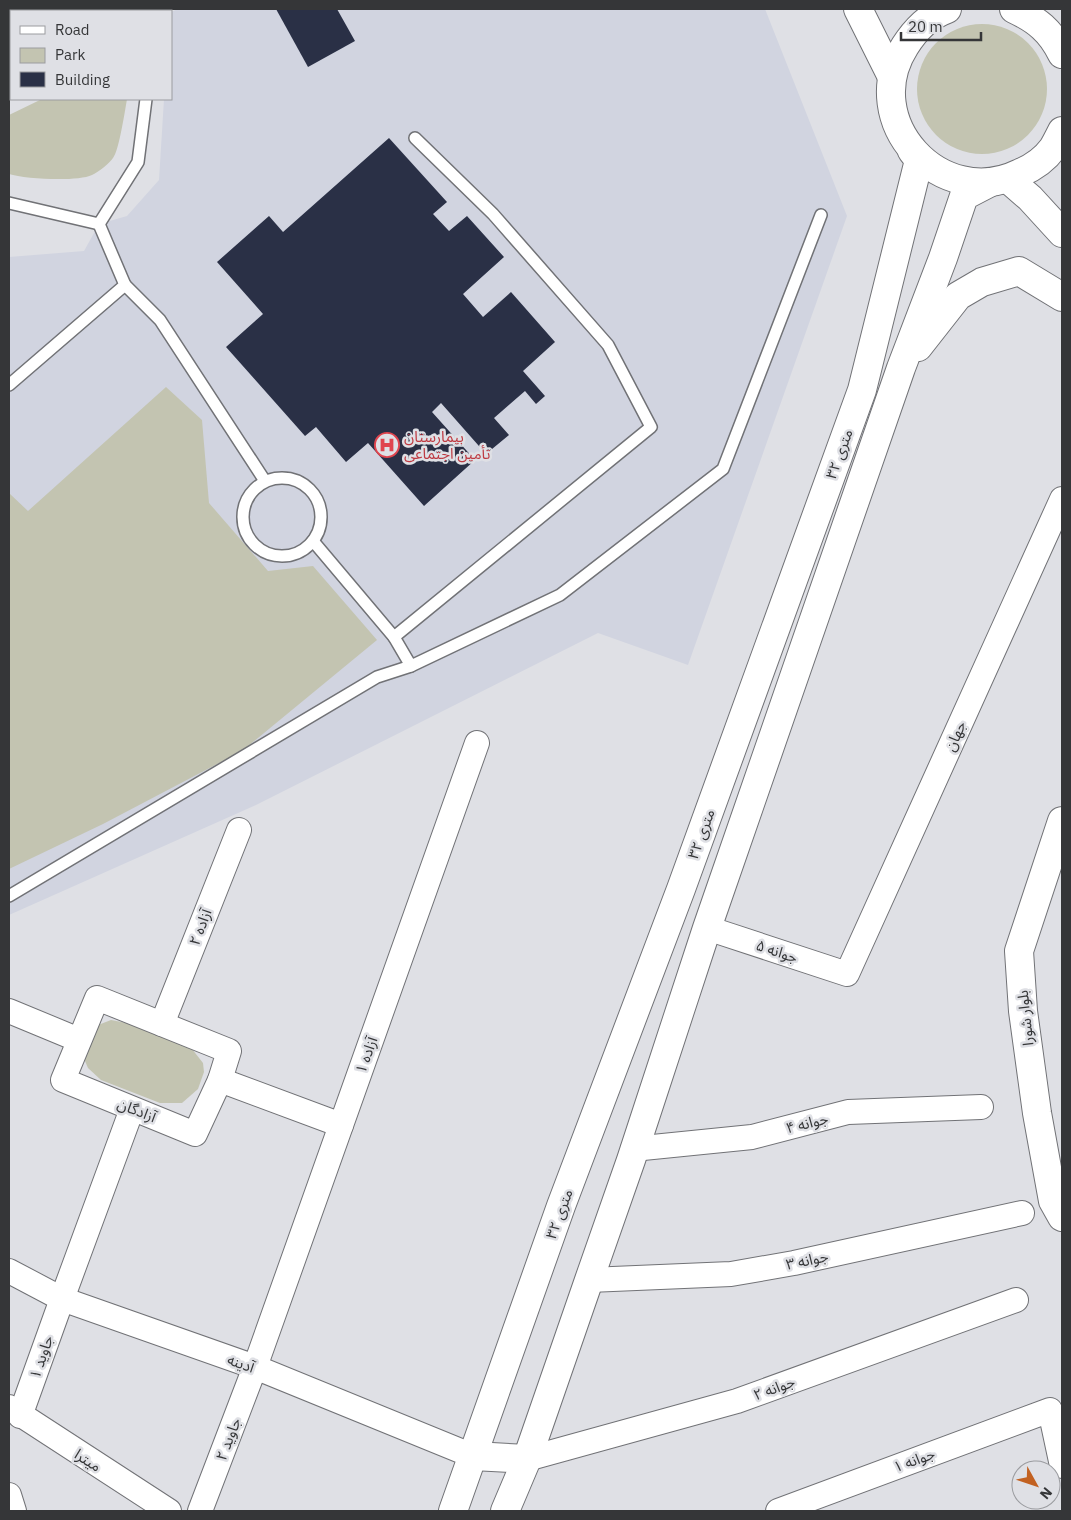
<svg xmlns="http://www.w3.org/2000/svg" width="1071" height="1520" viewBox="0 0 1071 1520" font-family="'IBM Plex Sans','Noto Sans Arabic',sans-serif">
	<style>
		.built { fill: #d1d4e0 }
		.green { fill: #c3c4b1 }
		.building { fill: #2a3046 }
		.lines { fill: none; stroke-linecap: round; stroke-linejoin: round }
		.lane-casing { stroke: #717276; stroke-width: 14 }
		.street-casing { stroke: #717276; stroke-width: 26 }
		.secondary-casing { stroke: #717276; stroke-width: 30 }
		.lane { stroke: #fff; stroke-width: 11 }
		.street { stroke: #fff; stroke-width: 24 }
		.secondary { stroke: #fff; stroke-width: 28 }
		.labels { text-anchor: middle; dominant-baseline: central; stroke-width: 5; stroke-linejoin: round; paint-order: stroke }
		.health-label { font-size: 15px; fill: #be3a42; stroke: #dfe0e5; text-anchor: start }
		.street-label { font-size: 15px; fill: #353638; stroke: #dfe0e5 }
	</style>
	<rect width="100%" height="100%" fill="#dfe0e5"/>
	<!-- built -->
	<polygon class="built" points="178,9 765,9 847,216 688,665 598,633 256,805 9,915 9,257 84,251 99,224 127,216 159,180 164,99 171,99 171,12"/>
	<!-- green -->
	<g class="green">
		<circle cx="982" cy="89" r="65"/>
		<path d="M42,99H127C125,110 119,151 113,158C109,164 98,172 92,175C77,182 25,179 9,174V115Z"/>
		<polygon points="166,387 202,420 209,503 268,571 313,566 377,640 242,751 103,824 9,869 9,493 28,511"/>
		<polygon points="111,1020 132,1024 192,1049 203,1063 204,1072 198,1089 182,1103 160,1103 101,1080 88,1068 82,1054 93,1027"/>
	</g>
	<!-- building -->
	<g class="building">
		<polygon points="276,9 337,9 355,41 308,67"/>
		<polygon points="389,138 447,202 433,214 449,231 467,216 504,257 463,294 483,317 511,292 555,342 523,371 545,396 536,404 525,391 494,418 509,435 486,454 441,403 432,412 475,460 424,506 368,443 346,462 316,427 305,436 226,347 263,314 217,262 269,216 283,232"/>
	</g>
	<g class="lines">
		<defs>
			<g id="lane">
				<polyline points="164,11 164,9"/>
				<polyline points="9,203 99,224 138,162 146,99"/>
				<polyline points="125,285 160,320 265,481"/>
				<polyline points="9,385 125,285 99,224"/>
				<circle cx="282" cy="517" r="39"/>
				<polyline points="313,541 394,637 411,666"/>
				<polyline points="394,637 651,427 608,345 493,214 415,138"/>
				<polyline points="9,896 377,677 411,666 560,595 723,469 821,215"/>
			</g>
			<g id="street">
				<polyline points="93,11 98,9"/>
				<polyline points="9,52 11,51"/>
				<polyline points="707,928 847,974 1062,499"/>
				<polygon points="97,998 229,1051 220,1080 195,1134 63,1080"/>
				<polyline points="9,1011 79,1040"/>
				<polyline points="162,1024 239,830"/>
				<polyline points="220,1080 341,1125"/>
				<polyline points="633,1149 752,1137 848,1112 981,1107"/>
				<polyline points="9,1271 62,1299 255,1367 473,1456"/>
				<polyline points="589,1280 731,1274 794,1263 1022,1213"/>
				<polyline points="9,1407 169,1511"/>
				<polyline points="20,1416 62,1299 132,1109"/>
				<polyline points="527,1459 737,1401 1016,1300"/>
				<polyline points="9,1495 14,1511"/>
				<polyline points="200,1511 255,1367 477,743"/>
				<polyline points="778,1511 1050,1410 1062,1466"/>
			</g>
			<g id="secondary">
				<polyline points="858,9 892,77"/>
				<path d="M947,9C930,15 915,30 905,46C857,121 941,212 1020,173C1032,168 1045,159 1053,148C1056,143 1059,137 1062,131"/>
				<path d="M1014,9C1037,20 1051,31 1062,54"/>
				<polyline points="1008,179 1030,198 1062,233"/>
				<polyline points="918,347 958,296 982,282 1019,271 1062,297"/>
				<polyline points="1062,821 1019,951 1023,1011 1037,1113 1053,1201 1062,1217"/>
				<polyline points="473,1456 527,1459"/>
				<polyline points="453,1511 561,1206 681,889 862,390 919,160 912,151"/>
				<polyline points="505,1511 527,1459 589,1280 631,1160 707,928 901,368 943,258 964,196 991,182"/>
			</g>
		</defs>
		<!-- lane casing -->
		<use href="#lane" class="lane-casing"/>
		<!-- street casing -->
		<use href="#street" class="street-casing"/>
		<!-- secondary casing -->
		<use href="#secondary" class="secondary-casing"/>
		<!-- lane -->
		<use href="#lane" class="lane"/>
		<!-- street -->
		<use href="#street" class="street"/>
		<!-- secondary -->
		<use href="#secondary" class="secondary"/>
	</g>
	<!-- icons -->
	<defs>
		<symbol id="hospital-ring" viewBox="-11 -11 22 22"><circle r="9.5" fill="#dfe0e5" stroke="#e0444e" stroke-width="1.5"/><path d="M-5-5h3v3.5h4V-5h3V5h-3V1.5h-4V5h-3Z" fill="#e0444e"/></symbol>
	</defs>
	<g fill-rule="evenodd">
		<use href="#hospital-ring" x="373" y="431" width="28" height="28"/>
	</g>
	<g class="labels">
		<!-- health labels -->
		<g class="health-label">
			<text x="404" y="436">بیمارستان<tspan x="404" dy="17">تأمین اجتماعی</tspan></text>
		</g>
		<!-- street labels -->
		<g class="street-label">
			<text transform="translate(839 454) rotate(-70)">۳۲ متری</text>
			<text transform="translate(955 736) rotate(-66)">جهان</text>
			<text transform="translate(701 834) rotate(-70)">۳۲ متری</text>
			<text transform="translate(200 927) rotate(-69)">آزاده ۲</text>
			<text transform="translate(777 951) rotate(18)">جوانه ۵</text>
			<text transform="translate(1025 1018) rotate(-96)">بلوار شورا</text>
			<text transform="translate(366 1055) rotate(-70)">آزاده ۱</text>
			<text transform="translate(137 1110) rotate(22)">آزادگان</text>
			<text transform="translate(807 1123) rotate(-14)">جوانه ۴</text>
			<text transform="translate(559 1214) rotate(-70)">۳۲ متری</text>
			<text transform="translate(807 1260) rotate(-12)">جوانه ۳</text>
			<text transform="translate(41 1357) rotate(-71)">جاوید ۱</text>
			<text transform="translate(241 1363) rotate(20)">آدینه</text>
			<text transform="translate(774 1388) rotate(-20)">جوانه ۲</text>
			<text transform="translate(228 1439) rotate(-69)">جاوید ۲</text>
			<text transform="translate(88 1460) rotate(33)">میترا</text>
			<text transform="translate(914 1460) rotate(-20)">جوانه ۱</text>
		</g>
	</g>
	<!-- border -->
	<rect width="1071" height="1520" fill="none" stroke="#353638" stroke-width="20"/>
	<!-- legend -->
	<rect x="10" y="10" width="162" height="90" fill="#dfe0e5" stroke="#9b9ca0"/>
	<rect x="20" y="26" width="25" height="8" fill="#ffffff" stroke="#9b9ca0"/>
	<text x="55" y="35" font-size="15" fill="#353638">Road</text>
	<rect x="20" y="48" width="25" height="15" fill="#c3c4b1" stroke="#9b9ca0"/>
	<text x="55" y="60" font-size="15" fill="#353638">Park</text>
	<rect x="20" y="72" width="25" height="15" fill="#2a3046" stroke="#9b9ca0"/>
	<text x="55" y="85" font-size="15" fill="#353638">Building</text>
	<!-- north arrow -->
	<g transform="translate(1036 1485) rotate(130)"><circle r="24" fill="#dfe0e5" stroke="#9b9ca0"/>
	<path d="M0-4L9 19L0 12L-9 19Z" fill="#c26121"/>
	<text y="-8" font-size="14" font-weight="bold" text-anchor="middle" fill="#353638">N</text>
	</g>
	<!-- scale -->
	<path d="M901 32v8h80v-8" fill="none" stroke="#353638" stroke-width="2.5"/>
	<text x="908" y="32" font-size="15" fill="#353638" stroke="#dfe0e5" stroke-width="4" paint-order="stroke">20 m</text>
</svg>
